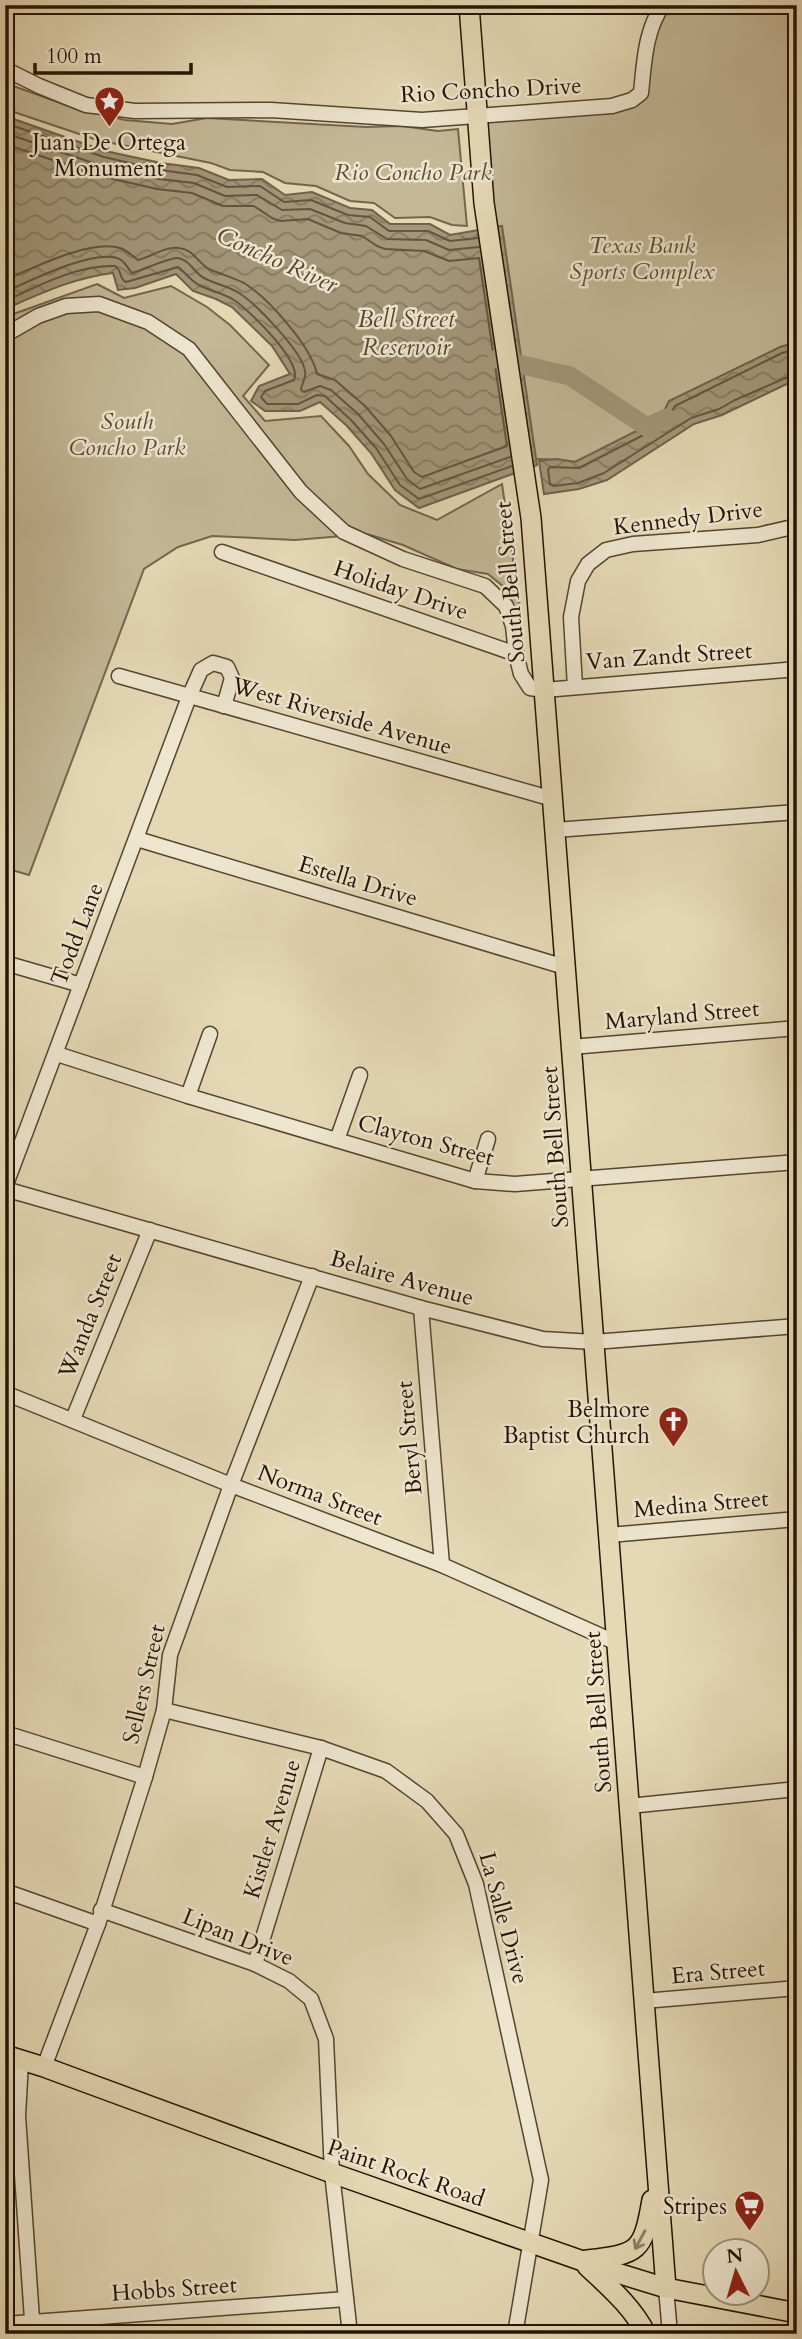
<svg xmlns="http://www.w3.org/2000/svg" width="802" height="2339" viewBox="0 0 802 2339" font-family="Cardo,serif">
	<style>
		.green { fill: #c4b897; stroke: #74664e; stroke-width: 2 }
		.water { fill: url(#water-waves); stroke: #70624a; stroke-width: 2 }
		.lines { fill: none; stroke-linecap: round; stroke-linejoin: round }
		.shore { stroke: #64553e; stroke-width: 2 }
		.river { stroke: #a39679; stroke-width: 19 }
		.minor-casing { stroke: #544530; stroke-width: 17 }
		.major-casing { stroke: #241404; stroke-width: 22 }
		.minor { stroke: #eee6cf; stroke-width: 14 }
		.major { stroke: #e5d9b5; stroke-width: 19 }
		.oneway { stroke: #8e8065 }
		.labels { text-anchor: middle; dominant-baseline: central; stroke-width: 5; stroke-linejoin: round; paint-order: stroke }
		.street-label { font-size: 23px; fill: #241404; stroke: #eee6cf }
		.poi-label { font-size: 23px; fill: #241404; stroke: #eee6cf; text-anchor: end }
		.park-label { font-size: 23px; font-style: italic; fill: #5c4d37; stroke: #eee6cf }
		.water-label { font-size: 24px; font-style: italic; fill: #574833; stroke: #eee6cf }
	</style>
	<defs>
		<pattern id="water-waves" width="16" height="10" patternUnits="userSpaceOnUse" patternTransform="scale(1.75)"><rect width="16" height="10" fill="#a39679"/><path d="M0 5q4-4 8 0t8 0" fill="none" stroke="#857961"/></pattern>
	</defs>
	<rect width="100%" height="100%" fill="#e5d9b5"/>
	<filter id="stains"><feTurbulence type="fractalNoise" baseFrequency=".00286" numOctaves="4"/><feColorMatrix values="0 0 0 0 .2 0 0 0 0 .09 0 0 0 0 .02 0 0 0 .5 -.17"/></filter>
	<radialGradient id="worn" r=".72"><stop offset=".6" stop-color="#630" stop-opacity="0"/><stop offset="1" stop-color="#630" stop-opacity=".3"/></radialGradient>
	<!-- green -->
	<g class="green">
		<path d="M663,5H797V359L575,462C553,458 530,460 508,458L477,115L632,100Z"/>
		<polygon points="5,83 66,105 125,120 172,124 207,118 366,127 402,126 438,131 458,129 467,226 452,225 430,217 395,218 374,203 350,201 316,186 285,183 263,172 230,170 211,163 97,140 5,109"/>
		<polygon points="97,284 124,298 171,286 207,307 230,325 269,365 243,396 265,421 321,416 349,446 368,474 400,505 437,520 502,484 522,622 504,587 488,574 457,569 403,545 367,534 295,540 212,536 178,547 144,569 29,875 5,868 5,317"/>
	</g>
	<!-- water -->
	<g class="water">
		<path d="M5,116L105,151L161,163L199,168L229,180L262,179L285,195L312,192L350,208L372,210L390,224H430L450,235L502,226L537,465L419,508L395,490L371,453L346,425L320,402L300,411H265L251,401L259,386L290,374L272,346L232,307L216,299L193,291L176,274L135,288L118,290L113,273C73,278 42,293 5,309Z"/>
		<polygon points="797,342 797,379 722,415 694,424 607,480 579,489 544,494 539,461 557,459 575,462 660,419 669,401 780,347"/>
	</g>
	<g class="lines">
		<!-- shore -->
		<g class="shore">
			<polyline points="5,123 104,157 160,170 197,175 227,187 260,186 284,202 311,200 348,215 370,217 389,231 428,231 450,241 478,238"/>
			<polyline points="5,133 102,166 159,179 194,183 225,196 257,195 282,210 310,209 345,223 366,226 387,239 426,240 449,250 479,247"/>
			<path d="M5,144L100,176L157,189L192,193L223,206H254L272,218L280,221L308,219L341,233L362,236L377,246L385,249L424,251L449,261L479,258L507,446L422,477L414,472L391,436L365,406L335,380L317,374C311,346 268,298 244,283C232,277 220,274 209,269C197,262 193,249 179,248C165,246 151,257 138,260C132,256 127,250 120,248C90,239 33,268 5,280"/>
			<path d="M5,292C30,281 91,250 117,258C125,260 127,268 132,273C143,270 170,257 178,258C190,260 194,273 204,278C215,284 228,286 239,293C256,304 302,351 305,371C307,378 301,384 301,390L304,392L320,386L331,390L358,414L384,444L407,479L420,489L510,457"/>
			<path d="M5,301C39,286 76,265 115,266C122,270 119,279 126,282L178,267C185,272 191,281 199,285C210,291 223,293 234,300C249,310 303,362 294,380L265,391L261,397L267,404H298L317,395L325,396L351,420L376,448L400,485L419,499L512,466"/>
			<polyline points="797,349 782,353 675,406 663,425 579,468 550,467 548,470 550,484 554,486 578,483 604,473 691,418 719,409 735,400 797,373"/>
		</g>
		<!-- river -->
		<polyline class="river" points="497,359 570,376 647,427 667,418"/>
		<defs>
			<g id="minor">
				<path d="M5,69L39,86L86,105L135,111L271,110L422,120L612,106L632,100L641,93C644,64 645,30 663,5"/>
				<polyline points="5,335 38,316 66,306 99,304 148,322 189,349 301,492 344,532 403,559 485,586 506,606 513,626 516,654"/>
				<polyline points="222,552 516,654 521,674 530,688 544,690 797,669"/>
				<polyline points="119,676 553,799"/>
				<polyline points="575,687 571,617 578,581 588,564 606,550 633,544 758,535 797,526"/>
				<polyline points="555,830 797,812"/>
				<polyline points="137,839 565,967"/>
				<polyline points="5,963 81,985"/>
				<polyline points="571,1047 797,1028"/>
				<polyline points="57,1054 188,1096 475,1181 515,1184 797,1162"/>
				<polyline points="188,1096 210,1034"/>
				<polyline points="337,1140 360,1075"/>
				<polyline points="475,1181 488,1139"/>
				<polyline points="5,1187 189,697 201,670 213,663 227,667 232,678 224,706"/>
				<polyline points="5,1189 421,1308 543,1339 594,1342 797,1326"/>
				<polyline points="421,1308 442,1565"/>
				<polyline points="5,1393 231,1485 442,1565 617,1643"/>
				<polyline points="73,1419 150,1230"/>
				<polyline points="609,1535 797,1519"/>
				<polyline points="164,1710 321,1748 386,1771 427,1801 456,1834 476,1884 541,2180 515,2334"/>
				<polyline points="5,1733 145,1777"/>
				<polyline points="629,1806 797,1789"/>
				<polyline points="5,1891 98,1924"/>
				<polyline points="101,1910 255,1964 289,1981 311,1999 326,2039 332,2173 350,2334"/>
				<polyline points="255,1964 321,1748"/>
				<polyline points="644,2001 797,1988"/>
				<polyline points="21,2061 18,2116 33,2334"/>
				<polyline points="44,2067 98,1924 145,1777 164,1710 170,1655 231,1485 312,1276"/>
				<polyline points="666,2288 670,2334"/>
				<polyline points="5,2324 346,2299"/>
			</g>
			<g id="major">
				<polyline points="469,5 484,203 531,518 666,2288"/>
				<polyline points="5,2055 44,2067 332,2173 614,2272 666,2288 797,2313"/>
				<path d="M587,2260C639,2254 643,2252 652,2200"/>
				<path d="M587,2266C608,2286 633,2307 646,2334"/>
			</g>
		</defs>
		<!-- minor casing -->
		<use href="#minor" class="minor-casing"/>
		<!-- major casing -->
		<use href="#major" class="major-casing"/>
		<!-- minor -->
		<use href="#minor" class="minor"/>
		<!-- major -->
		<use href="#major" class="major"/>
	</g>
	<!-- one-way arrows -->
	<defs><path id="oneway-shaft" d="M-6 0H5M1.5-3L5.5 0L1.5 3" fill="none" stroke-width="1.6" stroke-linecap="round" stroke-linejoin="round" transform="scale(1.75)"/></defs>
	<use class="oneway" href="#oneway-shaft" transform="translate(640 2240) rotate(118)"/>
	<!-- icons -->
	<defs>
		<symbol id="sight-pin" viewBox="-11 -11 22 30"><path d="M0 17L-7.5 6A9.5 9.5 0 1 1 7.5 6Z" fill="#8f2418" stroke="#eee6cf"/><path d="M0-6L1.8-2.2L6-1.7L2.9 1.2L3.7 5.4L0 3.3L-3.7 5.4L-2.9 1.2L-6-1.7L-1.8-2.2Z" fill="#fff"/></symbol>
		<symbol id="church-pin" viewBox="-11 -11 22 30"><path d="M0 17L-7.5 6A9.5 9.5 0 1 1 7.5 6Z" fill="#8f2418" stroke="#eee6cf"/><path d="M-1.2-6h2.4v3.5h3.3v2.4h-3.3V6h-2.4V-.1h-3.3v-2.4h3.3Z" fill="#fff"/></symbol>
		<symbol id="supermarket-pin" viewBox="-11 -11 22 30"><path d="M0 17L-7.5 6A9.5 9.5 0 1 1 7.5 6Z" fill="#8f2418" stroke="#eee6cf"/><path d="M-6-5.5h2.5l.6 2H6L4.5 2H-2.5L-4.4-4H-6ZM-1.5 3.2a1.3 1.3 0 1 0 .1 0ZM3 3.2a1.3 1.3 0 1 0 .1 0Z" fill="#fff"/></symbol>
	</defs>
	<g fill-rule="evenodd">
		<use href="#sight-pin" x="92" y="84" width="35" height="47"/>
		<use href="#church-pin" x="656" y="1404" width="35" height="47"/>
		<use href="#supermarket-pin" x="732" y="2188" width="35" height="47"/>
	</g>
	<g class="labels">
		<!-- street labels -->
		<g class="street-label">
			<text transform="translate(491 90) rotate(-3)">Rio Concho Drive</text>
			<text transform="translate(688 518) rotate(-7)">Kennedy Drive</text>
			<text transform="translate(510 582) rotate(-95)">South Bell Street</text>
			<text transform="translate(401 590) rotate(19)">Holiday Drive</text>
			<text transform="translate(669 656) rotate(-4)">Van Zandt Street</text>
			<text transform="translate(342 716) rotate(16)">West Riverside Avenue</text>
			<text transform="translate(358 881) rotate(17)">Estella Drive</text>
			<text transform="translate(77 934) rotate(-69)">Todd Lane</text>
			<text transform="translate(682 1015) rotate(-5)">Maryland Street</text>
			<text transform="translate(426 1140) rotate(15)">Clayton Street</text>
			<text transform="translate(555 1147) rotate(-94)">South Bell Street</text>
			<text transform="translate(402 1278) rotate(16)">Belaire Avenue</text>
			<text transform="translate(90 1316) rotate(-68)">Wanda Street</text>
			<text transform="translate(409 1438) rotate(-95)">Beryl Street</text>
			<text transform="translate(320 1495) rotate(21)">Norma Street</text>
			<text transform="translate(701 1504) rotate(-5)">Medina Street</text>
			<text transform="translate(144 1684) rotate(-77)">Sellers Street</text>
			<text transform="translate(598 1712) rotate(-94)">South Bell Street</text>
			<text transform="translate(272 1829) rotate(-73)">Kistler Avenue</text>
			<text transform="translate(504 1918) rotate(75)">La Salle Drive</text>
			<text transform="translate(238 1937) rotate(22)">Lipan Drive</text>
			<text transform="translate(718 1972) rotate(-5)">Era Street</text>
			<text transform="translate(406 2173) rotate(19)">Paint Rock Road</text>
			<text transform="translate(174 2289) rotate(-4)">Hobbs Street</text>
		</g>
		<!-- poi labels -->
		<g class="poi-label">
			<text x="109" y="142" text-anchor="middle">Juan De Ortega<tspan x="109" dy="26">Monument</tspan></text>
			<text x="650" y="1409">Belmore<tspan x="650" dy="26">Baptist Church</tspan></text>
			<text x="727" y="2206">Stripes</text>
		</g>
		<!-- park labels -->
		<g class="park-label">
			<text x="413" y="172">Rio Concho Park</text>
			<text x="642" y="245">Texas Bank<tspan x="642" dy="26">Sports Complex</tspan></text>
			<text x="127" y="421">South<tspan x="127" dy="26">Concho Park</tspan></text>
		</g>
		<!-- water labels -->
		<g class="water-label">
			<text transform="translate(277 260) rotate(24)">Concho River</text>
			<text x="406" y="319">Bell Street<tspan x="406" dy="28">Reservoir</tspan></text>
		</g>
	</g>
	<!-- margin -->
	<rect width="802" height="2339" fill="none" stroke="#e5d9b5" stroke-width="28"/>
	<rect x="7" y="7" width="788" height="2325" fill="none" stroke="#241404" stroke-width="3.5"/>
	<rect x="14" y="14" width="774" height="2311" fill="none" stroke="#241404" stroke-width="2"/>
	<!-- north arrow -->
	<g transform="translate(736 2272) rotate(355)"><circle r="33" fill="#eee6cf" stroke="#9d927e" stroke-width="2"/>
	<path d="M0-5L12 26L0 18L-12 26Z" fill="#8f2418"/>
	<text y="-10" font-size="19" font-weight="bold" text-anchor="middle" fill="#241404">N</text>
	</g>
	<!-- scale -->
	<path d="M35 63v10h156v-10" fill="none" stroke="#241404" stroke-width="3.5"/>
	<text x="46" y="63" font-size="21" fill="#241404" stroke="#eee6cf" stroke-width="5" paint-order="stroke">100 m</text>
	<rect width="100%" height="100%" filter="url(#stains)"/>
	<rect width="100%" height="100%" fill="url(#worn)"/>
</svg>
